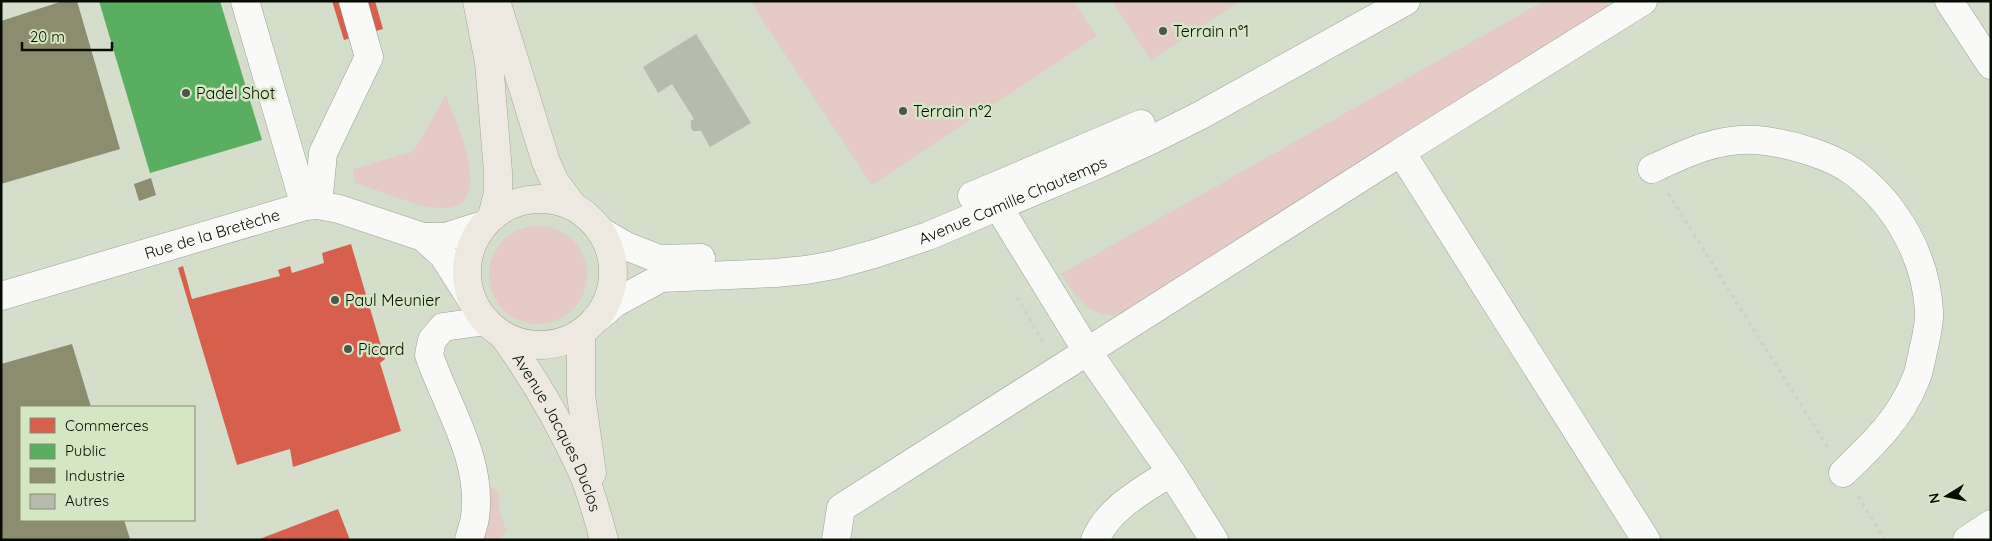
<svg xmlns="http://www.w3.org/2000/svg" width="1992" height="541" viewBox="0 0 1992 541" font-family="Quicksand,sans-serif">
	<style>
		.green { fill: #e6cac6 }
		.shops { fill: #d6604d }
		.public { fill: #5aae61 }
		.industry { fill: #8c8c6e }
		.building { fill: #b6bbab }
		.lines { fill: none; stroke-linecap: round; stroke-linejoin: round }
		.minor-casing { stroke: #9ba393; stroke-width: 29 }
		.major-casing { stroke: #a7a490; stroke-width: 29 }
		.path { stroke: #cfd2cc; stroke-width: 3; stroke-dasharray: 4 4; stroke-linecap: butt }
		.minor { stroke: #f9faf7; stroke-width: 28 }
		.major { stroke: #ede9e0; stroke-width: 28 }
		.poi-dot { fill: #4f5649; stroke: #d4e6c3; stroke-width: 2 }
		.labels { text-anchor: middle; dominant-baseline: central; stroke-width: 5; stroke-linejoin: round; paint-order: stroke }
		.poi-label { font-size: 16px; fill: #080d03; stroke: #d4e6c3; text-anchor: start }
		.street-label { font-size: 16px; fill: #080d03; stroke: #d4e6c3 }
	</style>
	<rect width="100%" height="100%" fill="#d4decb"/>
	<!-- green -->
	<g class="green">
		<polygon points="750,1 1073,1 1097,36 872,185"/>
		<polygon points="1112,1 1240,1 1151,60"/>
		<path d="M1544,1H1609L1607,8L1136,309C1130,311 1123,314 1117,315C1089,318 1075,294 1061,274Z"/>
		<path d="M446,95C456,124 501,215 436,208C411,205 379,190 355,183L353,169L414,151Z"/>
		<circle cx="538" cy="275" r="49"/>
		<polygon points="484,483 498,491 499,511 506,529 501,540 480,540"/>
	</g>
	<!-- shops -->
	<g class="shops">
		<polygon points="332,1 375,1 383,29 344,40"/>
		<polygon points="351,244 385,359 380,363 401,431 293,467 290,449 237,465 178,268 183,266 192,299 280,276 278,270 290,266 292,273 324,263 322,253"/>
		<polygon points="338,509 350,540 257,540"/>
	</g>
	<!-- public -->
	<polygon class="public" points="99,1 220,1 262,140 150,173"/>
	<!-- industry -->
	<g class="industry">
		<polygon points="63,1 77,1 120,149 1,184 1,21"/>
		<polygon points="151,178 156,195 139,201 134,184"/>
		<polygon points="72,344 91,407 21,407 21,520 124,520 130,539 1,540 1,364"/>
	</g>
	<!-- building -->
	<polygon class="building" points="696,34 751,123 710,147 701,131 693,131 691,128 691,121 694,119 672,84 658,93 643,67"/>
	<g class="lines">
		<defs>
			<g id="minor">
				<polyline points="245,1 305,206"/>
				<polyline points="1949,1 1991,65"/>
				<polyline points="1401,152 1643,1"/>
				<path d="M1652,169C1686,153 1719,137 1757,140C1788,143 1832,155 1856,174C1898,207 1926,258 1929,311C1930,326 1925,341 1922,356C1920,364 1919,374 1915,381C1900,419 1872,445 1843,473"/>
				<polyline points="988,190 1087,351 1171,472 1214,540"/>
				<polyline points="972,196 1141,124"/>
				<polyline points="318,205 323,153 369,57 353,1"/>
				<polyline points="602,232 626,246 659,259 701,258"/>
				<polyline points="423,237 445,237 483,225"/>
				<path id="s1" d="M1,296L305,206L318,205L339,209L423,237L443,255L473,302"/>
				<path id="s2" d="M596,319L615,303L661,278L775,273L806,270L834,265L874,254L928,236L1094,166L1151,140L1201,115L1406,1"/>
				<path d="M469,540C471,532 474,525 475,517C483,460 447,407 429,355L432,340L443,327L486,321"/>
				<polyline points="836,540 841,508 1401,152 1646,540"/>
				<path d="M1095,540C1109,507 1144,490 1171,472"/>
				<polyline points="1967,540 1991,524"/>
			</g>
			<g id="major">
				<polyline points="477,1 489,62 498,172 498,193 492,217"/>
				<polyline points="496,1 546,162 555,182 573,206"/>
				<circle cx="540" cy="272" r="73"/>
				<polyline points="581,333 581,395 592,473"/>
				<path id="s3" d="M503,335C534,378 560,423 582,471C591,492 598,517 604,540"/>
			</g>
		</defs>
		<!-- minor casing -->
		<use href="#minor" class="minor-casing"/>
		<!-- major casing -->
		<use href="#major" class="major-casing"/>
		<!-- path -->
		<g class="path">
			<polyline points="1668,193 1828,448"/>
			<polyline points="1017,297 1045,346"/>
			<polyline points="1858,496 1885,540"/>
		</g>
		<!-- minor -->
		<use href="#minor" class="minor"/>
		<!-- major -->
		<use href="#major" class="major"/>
	</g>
	<!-- markers -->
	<g class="poi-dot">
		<circle cx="1163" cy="31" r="5"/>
		<circle cx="186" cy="93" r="5"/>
		<circle cx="903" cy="111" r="5"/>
		<circle cx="335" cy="300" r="5"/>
		<circle cx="348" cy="349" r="5"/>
	</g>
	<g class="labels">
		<!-- poi labels -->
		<g class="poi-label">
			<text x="1173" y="31">Terrain n°1</text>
			<text x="196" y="93">Padel Shot</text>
			<text x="913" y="111">Terrain n°2</text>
			<text x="345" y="300">Paul Meunier</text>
			<text x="358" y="349">Picard</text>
		</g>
		<!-- street labels -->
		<g class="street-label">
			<text stroke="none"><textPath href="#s2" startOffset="441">Avenue Camille Chautemps</textPath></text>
			<text stroke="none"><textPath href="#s1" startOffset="220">Rue de la Bretèche</textPath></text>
			<text stroke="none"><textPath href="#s3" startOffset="112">Avenue Jacques Duclos</textPath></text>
		</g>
	</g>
	<!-- border -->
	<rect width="1992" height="541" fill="none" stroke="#080d03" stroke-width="5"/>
	<!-- legend -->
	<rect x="20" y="406" width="175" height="115" fill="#d4e6c3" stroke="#828f76"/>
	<rect x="30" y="418" width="25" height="15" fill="#d6604d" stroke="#828f76"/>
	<text x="65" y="431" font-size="15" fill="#080d03">Commerces</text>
	<rect x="30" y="444" width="25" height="15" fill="#5aae61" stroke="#828f76"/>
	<text x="65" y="456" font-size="15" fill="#080d03">Public</text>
	<rect x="30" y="468" width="25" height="15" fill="#8c8c6e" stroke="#828f76"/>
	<text x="65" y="481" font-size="15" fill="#080d03">Industrie</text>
	<rect x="30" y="494" width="25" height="15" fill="#b6bbab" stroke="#828f76"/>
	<text x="65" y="506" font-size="15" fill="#080d03">Autres</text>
	<!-- north arrow -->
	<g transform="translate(1947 496) rotate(260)" stroke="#d4e6c3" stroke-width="4" paint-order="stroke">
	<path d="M0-4L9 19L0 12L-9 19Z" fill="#080d03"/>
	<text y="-8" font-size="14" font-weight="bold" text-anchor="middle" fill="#080d03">N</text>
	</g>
	<!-- scale -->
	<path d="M22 42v8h90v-8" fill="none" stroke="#080d03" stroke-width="2.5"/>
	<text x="30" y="42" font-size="15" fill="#080d03" stroke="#d4e6c3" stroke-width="4" paint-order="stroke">20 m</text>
</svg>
